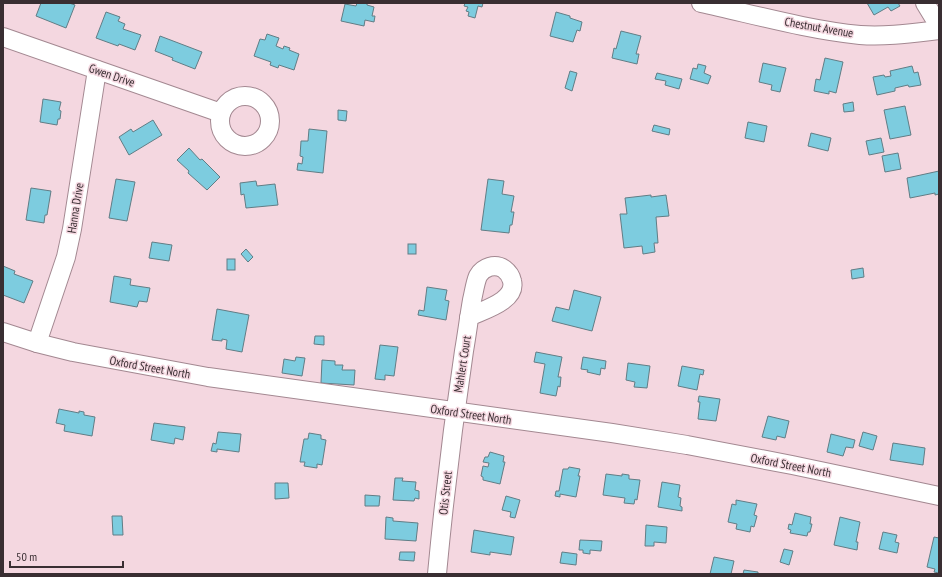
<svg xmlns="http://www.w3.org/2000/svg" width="942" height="577" viewBox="0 0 942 577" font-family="'PT Sans Narrow',sans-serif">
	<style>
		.building { fill: #7dccdf; stroke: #617d85 }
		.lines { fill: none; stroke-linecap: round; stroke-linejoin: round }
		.minor-casing { stroke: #a38891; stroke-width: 20 }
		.minor { stroke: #fff; stroke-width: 18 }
		.labels { text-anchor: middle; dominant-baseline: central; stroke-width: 3; stroke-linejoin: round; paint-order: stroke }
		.street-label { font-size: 12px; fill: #392e32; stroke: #f4d7e0 }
	</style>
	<rect width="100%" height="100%" fill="#f4d7e0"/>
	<!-- building -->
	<g class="building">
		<polygon points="41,3 69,3 75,5 66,28 36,16"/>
		<polygon points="357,3 367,3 367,5 374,7 372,16 375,16 374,22 365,20 364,26 341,21 345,4 356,6"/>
		<polygon points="465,3 483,3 482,7 478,6 475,18 468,16 469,12 466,11 468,7 464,6"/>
		<polygon points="867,3 898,3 900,6 891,11 888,7 874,15"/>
		<polygon points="106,12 120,17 118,21 125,24 123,29 141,35 135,50 119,44 118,46 96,38"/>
		<polygon points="556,12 570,16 570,18 582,22 580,31 577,30 573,42 550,36"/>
		<polygon points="621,31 641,36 636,54 639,54 637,64 612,58 614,48 616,49"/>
		<polygon points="267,34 279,38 276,46 283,49 284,46 290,48 289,50 299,54 294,70 279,65 278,68 270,65 271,62 254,56 260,39 265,40"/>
		<polygon points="160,36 202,52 195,69 172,60 173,58 155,51"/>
		<polygon points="825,58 843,62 836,93 829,91 829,94 814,91 816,79 820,80"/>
		<polygon points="763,63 786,68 780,92 771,90 772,85 759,82"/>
		<polygon points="698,64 706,66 704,73 711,76 708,84 690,79 693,68 697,69"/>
		<polygon points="912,66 914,73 918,72 921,85 909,87 908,85 895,88 895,91 877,95 873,77 884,75 885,77 891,76 890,71"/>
		<polygon points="570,71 577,73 572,91 565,88"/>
		<polygon points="657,73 682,79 679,89 665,85 666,81 655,79"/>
		<polygon points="43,99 61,102 59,110 61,111 60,119 58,119 57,125 40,122"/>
		<polygon points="853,102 854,111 844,112 843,104"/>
		<polygon points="905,106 911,135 890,139 884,110"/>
		<polygon points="338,110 347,111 346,121 338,120"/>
		<polygon points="153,120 162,135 129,155 119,137 131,129 133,132"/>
		<polygon points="748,122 767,126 764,142 745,138"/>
		<polygon points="654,125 670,129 669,135 652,131"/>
		<polygon points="309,129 327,131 323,173 297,170 298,163 302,164 303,157 300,156 301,141 308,141"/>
		<polygon points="811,133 831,138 828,151 808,146"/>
		<polygon points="881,138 884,152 869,155 866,141"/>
		<polygon points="189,148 200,160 202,159 220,177 207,190 188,173 189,171 177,160"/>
		<polygon points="898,153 901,169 885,172 882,156"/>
		<polygon points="939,171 939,194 935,195 935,193 910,198 907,178"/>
		<polygon points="116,179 135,182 127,221 109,218"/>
		<polygon points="488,179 504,181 502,194 514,196 511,212 514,212 512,225 510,225 509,233 481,230"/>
		<polygon points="256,181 257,186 275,184 278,205 246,208 244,194 241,195 240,183"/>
		<polygon points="31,188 51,191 47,215 45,215 44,223 26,220"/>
		<polygon points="651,195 651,197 666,195 669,216 656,217 658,243 654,243 655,252 643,254 642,246 624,248 620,214 627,214 625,198"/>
		<polygon points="152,242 172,245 169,261 149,258"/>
		<rect x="408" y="244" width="8" height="10"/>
		<polygon points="246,249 253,257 248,262 241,254"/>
		<rect x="227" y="259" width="8" height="11"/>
		<polygon points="3,266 15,271 14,274 33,281 24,303 3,295"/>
		<polygon points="863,268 864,277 852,279 851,270"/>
		<polygon points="114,276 131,279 130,285 150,288 147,302 139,301 137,307 110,302"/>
		<polygon points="427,287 447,290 445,300 449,301 446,320 418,315 419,310 424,311"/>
		<polygon points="574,290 601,297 592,331 552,321 556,307 569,310"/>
		<polygon points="217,309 249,315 242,352 226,349 227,340 222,339 222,341 212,340"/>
		<polygon points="315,336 324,336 324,345 314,344"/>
		<polygon points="380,345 398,347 394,376 385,375 385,380 375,379"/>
		<polygon points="536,352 562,357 558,377 561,377 560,387 558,386 556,396 540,393 545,364 534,362"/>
		<polygon points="296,357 305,358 302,376 282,373 284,359 295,361"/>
		<polygon points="583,357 606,361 605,369 601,368 600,375 587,372 588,370 581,369"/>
		<polygon points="322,360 335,361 335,365 343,365 342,370 355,370 354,385 321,383"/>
		<polygon points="628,363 650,366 647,388 634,387 635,382 626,380"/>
		<polygon points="682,366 704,370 703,375 700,374 697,390 678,386"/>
		<polygon points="699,396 720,399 716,421 698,419 700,402 698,402"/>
		<polygon points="59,409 79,413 79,411 84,412 84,415 95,417 92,436 64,431 65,425 56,423"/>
		<polygon points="768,416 789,421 785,438 777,436 776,440 762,437"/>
		<polygon points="154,423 185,427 183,440 175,438 174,444 151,440"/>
		<polygon points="218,432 241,434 239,452 217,449 217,452 211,451 213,443 216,444"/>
		<polygon points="863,432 877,436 873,450 859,446"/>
		<polygon points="309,433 321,435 321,439 326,440 322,465 317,464 317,468 304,466 305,462 300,462 304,439 308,439"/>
		<polygon points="831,434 855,440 853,448 846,447 843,456 827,452"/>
		<polygon points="893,443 925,448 923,465 890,460"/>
		<polygon points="490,452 504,456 503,462 505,462 500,484 483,480 483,477 481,476 483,466 488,467 489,463 483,462 485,457 488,457"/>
		<polygon points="569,467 580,469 578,476 580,476 576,497 560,494 560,497 555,496 556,491 559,491 563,469 568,469"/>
		<polygon points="606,474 622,476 622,474 629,475 629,479 640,480 637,500 635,499 634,504 624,503 625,498 603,495"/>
		<polygon points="395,478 403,478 402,481 416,482 415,490 419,491 419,499 415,498 414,501 393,500"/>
		<polygon points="662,482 680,485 678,497 681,498 680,506 682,507 682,511 658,507"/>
		<polygon points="275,483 288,483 289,498 275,499"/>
		<polygon points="365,495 380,496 379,506 365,506"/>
		<polygon points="506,496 520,500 515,518 510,517 511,512 502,510"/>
		<polygon points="736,500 757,504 754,515 757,516 754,527 751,526 750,532 736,529 737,524 728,522 732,504 736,505"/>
		<polygon points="795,513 811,517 810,524 812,524 810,532 808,532 807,536 790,533 791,530 788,529 789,524 792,525"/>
		<polygon points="112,516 122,516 123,535 113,535"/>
		<polygon points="386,517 393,518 393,521 418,523 416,541 385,539"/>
		<polygon points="840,517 860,522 856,542 858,542 857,550 834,545"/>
		<polygon points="646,525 667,527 666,543 654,542 654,546 645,546"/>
		<polygon points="474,530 514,537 511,555 490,552 490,555 471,552"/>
		<polygon points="883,532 897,535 895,542 899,543 897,553 879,549"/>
		<polygon points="934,537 939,538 939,573 934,572 935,569 927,567"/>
		<polygon points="580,540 602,541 601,551 590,550 590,554 583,553 583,550 579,550"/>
		<polygon points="784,549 793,551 789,565 780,562"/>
		<polygon points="400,552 415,552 414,561 399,560"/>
		<polygon points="562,552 577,554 576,565 560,563"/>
		<polygon points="714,557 734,561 731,574 710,574"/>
		<polygon points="744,570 758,572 758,574 743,574"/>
	</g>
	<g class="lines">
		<defs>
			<g id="minor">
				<path d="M701,3C752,14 808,30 860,35C886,37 913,33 939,30"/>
				<polyline points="925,3 939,26"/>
				<polyline points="3,37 221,113"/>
				<circle cx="245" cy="121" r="25"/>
				<polyline points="3,332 37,343 73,352 208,377 612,433 687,445 792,465 939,496"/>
				<polyline points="37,343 66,257 72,229 97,70"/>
				<path d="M437,574C444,499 453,425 464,351C467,334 469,317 472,300C474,292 475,283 478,276C483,267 495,263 504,269C508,272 511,276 512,281C517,301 483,310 469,317"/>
			</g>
		</defs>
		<!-- minor casing -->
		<use href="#minor" class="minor-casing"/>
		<!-- minor -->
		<use href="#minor" class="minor"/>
	</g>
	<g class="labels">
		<!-- street labels -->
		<g class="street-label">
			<text transform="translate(819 27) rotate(10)">Chestnut Avenue</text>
			<text transform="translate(112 75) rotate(19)">Gwen Drive</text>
			<text transform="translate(75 208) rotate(-81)">Hanna Drive</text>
			<text transform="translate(462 364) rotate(-81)">Mahlert Court</text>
			<text transform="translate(150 367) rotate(10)">Oxford Street North</text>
			<text transform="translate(471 414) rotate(8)">Oxford Street North</text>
			<text transform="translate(791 465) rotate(11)">Oxford Street North</text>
			<text transform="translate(445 493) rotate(-84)">Otis Street</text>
		</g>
	</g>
	<!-- border -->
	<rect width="942" height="577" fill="none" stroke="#392e32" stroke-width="8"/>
	<!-- scale -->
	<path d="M10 561v6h113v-6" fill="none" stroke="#392e32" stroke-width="2"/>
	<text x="16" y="561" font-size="12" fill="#392e32" stroke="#f4d7e0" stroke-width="3" paint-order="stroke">50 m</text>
</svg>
